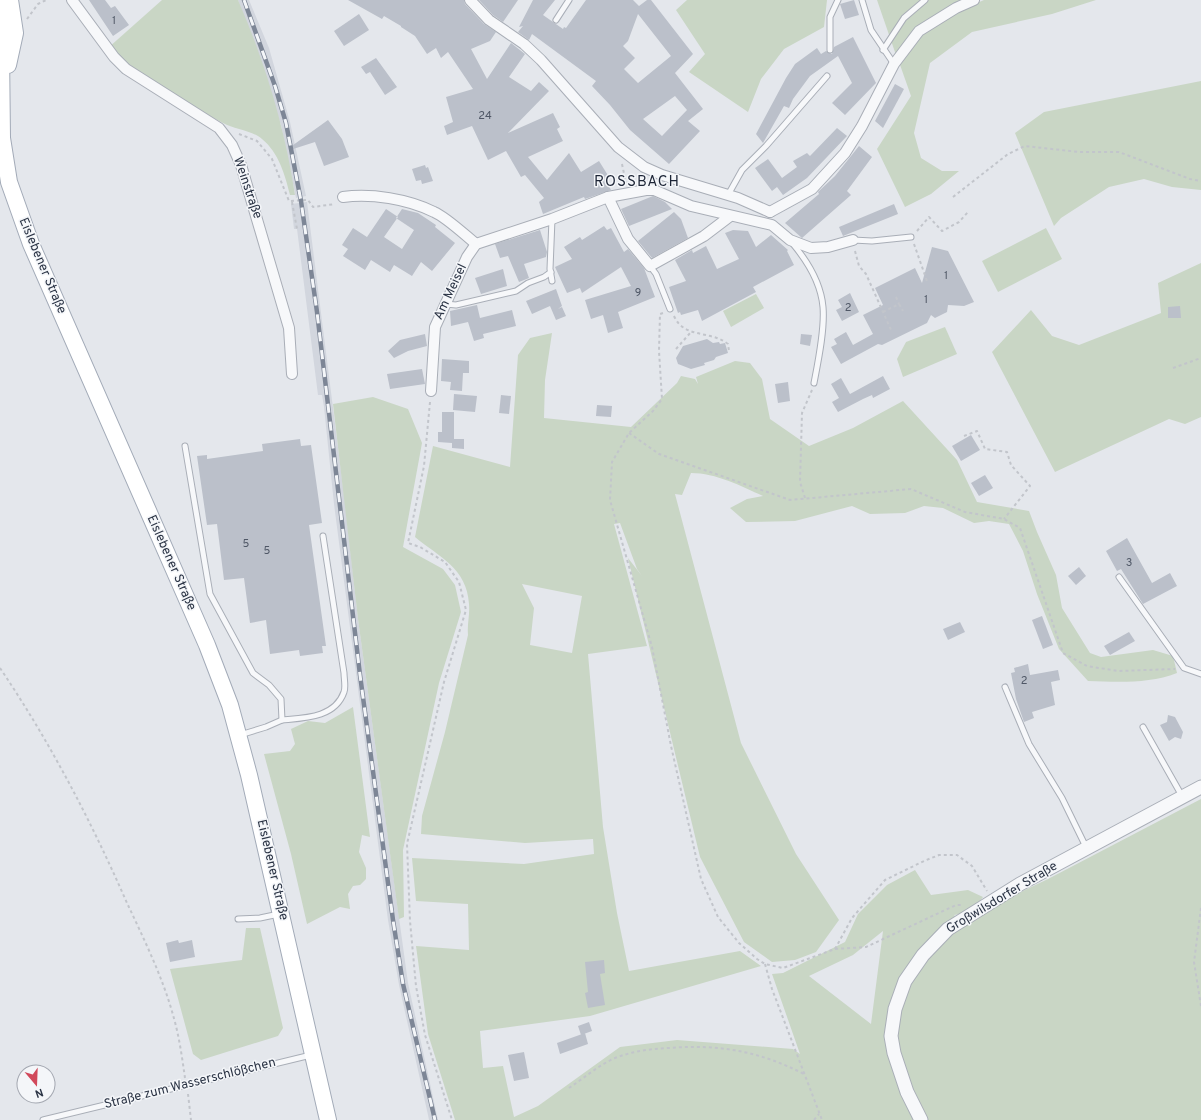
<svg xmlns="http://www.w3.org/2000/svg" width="1201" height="1120" viewBox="0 0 1201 1120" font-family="Overpass,sans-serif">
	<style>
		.built { fill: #d2d6de }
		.green { fill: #c9d6c5; fill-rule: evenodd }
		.building { fill: #bbc0ca; fill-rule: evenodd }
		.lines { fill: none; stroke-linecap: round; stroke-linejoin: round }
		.service-casing { stroke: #a9aeb7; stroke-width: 7 }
		.minor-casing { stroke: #a9aeb7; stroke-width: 12 }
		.tertiary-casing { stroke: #a9aeb7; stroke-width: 15 }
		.primary-casing { stroke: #a3abb8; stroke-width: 18 }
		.path { stroke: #c2c5cb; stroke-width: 2; stroke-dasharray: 3 3; stroke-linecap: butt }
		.service { stroke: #f7f8fa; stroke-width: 5 }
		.minor { stroke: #f7f8fa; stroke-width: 10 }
		.tertiary { stroke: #f7f8fa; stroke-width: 13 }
		.primary { stroke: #fff; stroke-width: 16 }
		.rail-casing { stroke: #7d8696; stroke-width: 4.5 }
		.rail { stroke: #f4f6f9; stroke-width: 3; stroke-dasharray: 9; stroke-linecap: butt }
		.labels { text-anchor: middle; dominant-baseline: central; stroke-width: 3; stroke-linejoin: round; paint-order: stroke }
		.number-label { font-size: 11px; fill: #4f5766 }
		.street-label { font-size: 13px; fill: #2b3445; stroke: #f4f6f9 }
		.quarter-label { font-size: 15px; letter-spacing: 1px; fill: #1d2536; stroke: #f4f6f9 }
	</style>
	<rect width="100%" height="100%" fill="#e4e7ec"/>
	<!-- built -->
	<g class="built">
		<polygon points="238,0 249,0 269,48 290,122 306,196 296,198 281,125"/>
		<polygon points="307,202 345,503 358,619 408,983 438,1120 429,1120 428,1115 399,985 388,920 334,504 324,407 322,395 318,395 297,229 294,229 291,204"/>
	</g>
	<!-- green -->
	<g class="green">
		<path d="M162,0H238C265,62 285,128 295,195H290C285,175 279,153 262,139C253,131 234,129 223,123C183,102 142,78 108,48Z"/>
		<polygon points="687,0 827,0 824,27 784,49 761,79 748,112 689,72 705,54 676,10"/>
		<polygon points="877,0 965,0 896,55"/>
		<polygon points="984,0 1096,0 1052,14 972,32 930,63 914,133 921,158 942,171 959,171 931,194 905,207 877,149 911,96 899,62 922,35 956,12"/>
		<polygon points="1201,81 1201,190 1172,187 1144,179 1109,187 1061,218 1054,226 1015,133 1044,112"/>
		<polygon points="1046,228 1062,259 998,292 982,261"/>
		<polygon points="1201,263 1201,417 1185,424 1169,419 1055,472 992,352 1031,310 1052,336 1079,345 1161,313 1158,283"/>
		<polygon points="756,294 764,308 731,327 723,311"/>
		<polygon points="945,327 957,354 903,377 897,359 906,342"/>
		<path d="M552,333L545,380L544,418L631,427L677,383L681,376L695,379L698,384L696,377L735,361L750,363L762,379L770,419L809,446L853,428L903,401L957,460L977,502L1029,511L1037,532L1056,575L1062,608L1090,653L1101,657L1153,650L1173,656L1177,673C1149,684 1117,682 1088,681L1059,649L1037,594L1023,551L1009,524L989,521L974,523L943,508L924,506L905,513L870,514L852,506L795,521L746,522L730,508L747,499L763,496C741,486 716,473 691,473L682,495L675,494L741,743L796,854L839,920L816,952L795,960L772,962L744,942L700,857L628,558L642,576L637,569L620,523L614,524L647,646L588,654L603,827L617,913L629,971L740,951L761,966L590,1016L480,1031L483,1068L503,1066L514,1117L538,1106L620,1047L677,1040L793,1049L800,1054L772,974L783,973L845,942L858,914L887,885L915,870L931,895L968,890L983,897L971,912L954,915L960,921L1048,879L1201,799V1120H455L428,1034L416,946L469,950L468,904L416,901L412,858L524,864L594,854L593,839L525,843L421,834L422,816L445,732L468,635C467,624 470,615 469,604C467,568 439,557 415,537L433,446L510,467L518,355L530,338ZM522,584L582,596L572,653L530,645L534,608ZM883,931L871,1024L809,976L853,955Z"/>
		<polygon points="373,397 408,409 422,443 403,547 443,569 455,585 461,612 439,683 403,850 404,917 399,919 358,619 333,404"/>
		<polygon points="353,707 370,837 362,835 359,852 366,868 366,879 360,885 353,886 348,894 350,909 340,907 307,924 291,854 264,754 290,751 295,744 291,729 308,721 325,723"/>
		<polygon points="246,928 260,928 283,1028 278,1036 201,1060 193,1054 170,969 242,960"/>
	</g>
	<!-- building -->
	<g class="building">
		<polygon points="89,0 105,0 111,8 115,6 129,25 113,36"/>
		<polygon points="348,0 464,0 465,4 484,24 496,32 490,41 471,49 487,79 511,43 525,54 509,77 531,91 539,82 549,91 508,133 553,113 560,127 557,129 563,141 528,157 547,180 569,153 581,172 599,161 609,177 605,179 611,190 585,199 584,197 543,214 539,202 544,198 525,175 521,177 506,151 488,160 472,126 447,135 444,126 453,122 446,97 473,89 448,52 441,58 436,48 427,54 415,36 401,27 401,26 384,16 382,19"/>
		<polygon points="479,0 518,0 503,22 493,15"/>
		<path d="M533,0H555L543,15L563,29L564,27L566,28L586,0H633L639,6L647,0H651L693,54L675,73L703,109L688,121L700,131L669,164L630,130L610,105L592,86L596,81L532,34L529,40L518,32L523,26L519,27ZM638,14L671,56L638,83L624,69L635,58L623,46L628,41ZM675,96L687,110L662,136L643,119Z"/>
		<polygon points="854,0 859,15 845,19 840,4"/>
		<polygon points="359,14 369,30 344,46 334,31"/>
		<polygon points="853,37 876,83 845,115 832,103 852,83 838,56 810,76 793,99 789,108 784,106 763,143 756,134 786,78 795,64 817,48 821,54 826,51 832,54 834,47"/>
		<polygon points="376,58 397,87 385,95 370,72 366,74 361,67"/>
		<polygon points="895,84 904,89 883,128 875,121"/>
		<polygon points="328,120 342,139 349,157 324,166 315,142 290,150 289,148"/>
		<polygon points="837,128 847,136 807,178 783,195 777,187 772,191 755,168 768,159 782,178 797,167 793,161 807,153 810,156"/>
		<polygon points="859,146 872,157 847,191 851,195 802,238 785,223 819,194 818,192 835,176"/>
		<polygon points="425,165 426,168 428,167 433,181 422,184 421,180 416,181 412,169"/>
		<polygon points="653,196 665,202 672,209 629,226 621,209"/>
		<polygon points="894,204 898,214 843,236 839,227"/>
		<polygon points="386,209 398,217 384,237 402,249 414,230 396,218 402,209 418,213 436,225 435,227 455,243 432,271 421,262 412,276 394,265 390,272 371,260 365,270 343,256 348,249 342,245 353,228 367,237"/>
		<polygon points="674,212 681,219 688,238 652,258 638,241"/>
		<polygon points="604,226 607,230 611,228 624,252 628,249 644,268 655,297 618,312 623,328 608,333 603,315 591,319 585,300 631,286 621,267 582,293 580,288 567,293 555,267 572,259 564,247 580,237 582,240"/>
		<polygon points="540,230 547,252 546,257 524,264 529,278 519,282 508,256 500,258 495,244"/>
		<polygon points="733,230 748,231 756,247 771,235 788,250 787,251 794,265 753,287 756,292 702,321 698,310 681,315 680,312 678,313 669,287 686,281 675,260 692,250 693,253 706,246 717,269 739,259 725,233"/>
		<polygon points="932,247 948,251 974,302 964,306 948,305 947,312 935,318 931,315 927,323 882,345 878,344 841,364 831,347 837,344 834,339 846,332 853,345 873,334 863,315 883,305 875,288 915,268 922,283"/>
		<polygon points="503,269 507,286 481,294 475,278"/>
		<polygon points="556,289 562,306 558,309 562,307 566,316 556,320 550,306 532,314 526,301"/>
		<polygon points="850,293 859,312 842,321 836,310 842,307 838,300"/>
		<polygon points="477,305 480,318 512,310 516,326 483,334 484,338 474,341 468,322 451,326 450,311"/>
		<polygon points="1180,306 1181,318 1168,318 1168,307"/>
		<polygon points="425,334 427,346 408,351 394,358 388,351 400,340"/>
		<polygon points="801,334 812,335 810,346 800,344"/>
		<polygon points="707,339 713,343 719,342 720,344 725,343 728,353 716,357 714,360 704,363 705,365 691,369 678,364 676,358 683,346"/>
		<polygon points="442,359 469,361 469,373 463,373 462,391 450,390 451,382 441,381"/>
		<polygon points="422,369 425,384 390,389 387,374"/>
		<polygon points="883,376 890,389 873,398 872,395 863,399 838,412 832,402 839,398 831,384 841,378 850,394"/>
		<polygon points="788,382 790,401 778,403 775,384"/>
		<polygon points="454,394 477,396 475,412 453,410"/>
		<polygon points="501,395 511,396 509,414 499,413"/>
		<polygon points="597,405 612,406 611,417 596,416"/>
		<polygon points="442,412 454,412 454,439 464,439 464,449 452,448 452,443 438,442 438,432 442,432"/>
		<polygon points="971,435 980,450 961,461 952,446"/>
		<polygon points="300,439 301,446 311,445 322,523 309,525 326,646 322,646 323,653 300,656 299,650 270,654 266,620 250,623 244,578 224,580 217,524 207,525 197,456 207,455 207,459 263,451 262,444"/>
		<polygon points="985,475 993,488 979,496 971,483"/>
		<polygon points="1127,538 1152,583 1170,573 1177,586 1143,604 1121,569 1117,571 1106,551"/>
		<polygon points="1079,567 1086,576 1076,585 1068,576"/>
		<polygon points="1042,616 1053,645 1043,649 1032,620"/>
		<polygon points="960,622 965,632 948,640 943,629"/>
		<polygon points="1129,632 1135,641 1110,655 1104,646"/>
		<polygon points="1028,664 1030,675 1058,670 1060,680 1051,682 1055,705 1032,712 1034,718 1024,722 1016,699 1011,673 1015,672 1014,668"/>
		<polygon points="1168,715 1175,717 1183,732 1181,739 1175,737 1169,741 1160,725 1167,722"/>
		<polygon points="178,940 179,943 192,940 195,957 170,962 166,943"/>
		<polygon points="604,960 605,973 600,974 605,1005 588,1008 585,993 588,992 585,962"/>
		<polygon points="589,1022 592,1031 581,1035 578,1026"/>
		<polygon points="585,1033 588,1044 560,1054 557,1043"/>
		<polygon points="524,1052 529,1078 514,1081 508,1055"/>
	</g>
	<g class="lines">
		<defs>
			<g id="service">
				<polyline points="862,0 871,30 894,64"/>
				<polyline points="556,20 569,0"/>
				<polyline points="830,50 830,17 838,0"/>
				<polyline points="883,50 904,18 925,0"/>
				<polyline points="728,195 742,170 766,146 827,76"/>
				<polyline points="853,240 872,241 911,237"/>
				<path d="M793,244C808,262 821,284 823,307C825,329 818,362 814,383"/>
				<polyline points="650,266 656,274 670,309"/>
				<polyline points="552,281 550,269 552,219"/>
				<polyline points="446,304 456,305 516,291 528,283 544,277 551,272"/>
				<path d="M185,446L210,594L253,673L269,685L281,699L282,720C304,718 335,718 344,692C346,687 344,679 344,673L323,536"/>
				<polyline points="1119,577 1184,668 1201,674"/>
				<polyline points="1005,687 1029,744 1062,798 1086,847"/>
				<polyline points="1143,727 1182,796"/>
				<polyline points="240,735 266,727 282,720"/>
				<polyline points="238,919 260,918 279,914"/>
				<polyline points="43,1120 311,1055"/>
			</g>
			<g id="minor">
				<polyline points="72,0 114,57 126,69 219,128 232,145 241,165 289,328 292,374"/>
				<polyline points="470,0 489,20 524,44 541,60 618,147 644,167 662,175 738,198 770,212"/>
				<path d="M343,197C371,193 408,199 434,212C446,217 465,235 476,244"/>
				<polyline points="608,197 628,239 650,266 704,236 729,217"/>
				<polyline points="770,212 812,189 845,153 862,126 894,64 919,31 956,8 974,0"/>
				<polyline points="431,391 435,327 467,257 476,244 552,219 608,197 646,190 654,190 691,206 772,225 790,240 811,248 828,247 853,240"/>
			</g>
			<polyline id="tertiary" points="921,1120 907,1092 894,1053 891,1036 895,1009 905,981 923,955 948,929 1020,884 1201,787"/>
			<g id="primary">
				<polyline points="5,0 1,51 2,138 9,182 31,244 207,645 230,705 249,775 328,1120"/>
				<polyline points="8,65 15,33 10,0"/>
			</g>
		</defs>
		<!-- service casing -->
		<use href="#service" class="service-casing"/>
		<!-- minor casing -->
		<use href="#minor" class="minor-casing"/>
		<!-- tertiary casing -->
		<use href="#tertiary" class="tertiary-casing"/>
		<!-- primary casing -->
		<use href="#primary" class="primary-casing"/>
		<!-- path -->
		<g class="path">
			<polyline points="27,19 38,4 46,0"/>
			<polyline points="239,134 257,141 272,159 289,201 308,200 313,207 335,204"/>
			<polyline points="622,164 626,183"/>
			<polyline points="953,197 1008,154 1025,146 1079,152 1119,152 1190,179 1201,181"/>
			<polyline points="292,202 297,229"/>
			<polyline points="917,231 929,217 942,231 959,222 968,212"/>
			<polyline points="914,244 927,281"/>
			<polyline points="855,251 859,266 866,274 892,332"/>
			<polyline points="896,297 899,304"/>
			<polyline points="883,312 899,304 903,311"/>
			<polyline points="663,313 660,314 659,351 662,399 653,411 629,433 612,462 610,500 652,647 671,746 701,879 718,917 739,943 757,959 765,964 783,968 835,949 866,947 956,905 961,905"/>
			<path d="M674,316C684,339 711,330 728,344L729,351"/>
			<polyline points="676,349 691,332"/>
			<polyline points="1173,368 1201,358"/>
			<polyline points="430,402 424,466 408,543 420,547 445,562 459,582 466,610 444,682 407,844 410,921 416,986 425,1035 452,1120"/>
			<polyline points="629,433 659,454 790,500 911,489 965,512 1004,519 1020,528 1063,653 1087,666 1118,671 1175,669"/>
			<polyline points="964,436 977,431 985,449 1007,452 1011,465 1030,486 1004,519"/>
			<polyline points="805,498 800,482 802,413 812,390"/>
			<path d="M0,668C50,742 91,821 127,903C143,937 163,978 173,1015C179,1035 182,1057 185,1078"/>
			<polyline points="1201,908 1194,962 1201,1006"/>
			<polyline points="835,949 852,918 885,880 924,861 939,855 957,855 972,866 987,891"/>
			<polyline points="765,964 772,989 822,1120"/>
			<path d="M569,1088C584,1078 599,1065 615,1058C633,1051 650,1049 669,1048C718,1044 759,1051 804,1074"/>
			<polyline points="188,1094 191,1120"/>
			<polyline points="814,1120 819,1114"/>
		</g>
		<!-- service -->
		<use href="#service" class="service"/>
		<!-- minor -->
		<use href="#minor" class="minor"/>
		<!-- tertiary -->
		<use href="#tertiary" class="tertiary"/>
		<!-- primary -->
		<use href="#primary" class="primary"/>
		<defs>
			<polyline id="rail" points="244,0 275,86 286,123 301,201 317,312 360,675 393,920 403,984 435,1120"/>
		</defs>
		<!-- rail casing -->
		<use href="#rail" class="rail-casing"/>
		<!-- rail -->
		<use href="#rail" class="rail"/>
	</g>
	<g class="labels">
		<!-- number labels -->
		<g class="number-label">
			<text x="114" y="21">1</text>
			<text x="485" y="116">24</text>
			<text x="946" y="276">1</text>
			<text x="638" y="293">9</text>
			<text x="926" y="300">1</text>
			<text x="848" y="308">2</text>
			<text x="246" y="544">5</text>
			<text x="267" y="551">5</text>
			<text x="1129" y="563">3</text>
			<text x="1024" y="681">2</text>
		</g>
		<!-- street labels -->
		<g class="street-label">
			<text transform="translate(247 188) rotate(71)">Weinstraße</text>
			<text transform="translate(42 266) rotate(67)">Eislebener Straße</text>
			<text transform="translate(451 292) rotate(-65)">Am Meisel</text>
			<text transform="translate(171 563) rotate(66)">Eislebener Straße</text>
			<text transform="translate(272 870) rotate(77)">Eislebener Straße</text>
			<text transform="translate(1002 898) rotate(-31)">Großwilsdorfer Straße</text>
			<text transform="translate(190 1084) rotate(-14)">Straße zum Wasserschlößchen</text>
		</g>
		<!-- quarter labels -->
		<g class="quarter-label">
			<text x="637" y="182">ROSSBACH</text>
		</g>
	</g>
	<!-- north arrow -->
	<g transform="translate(36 1084) rotate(161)"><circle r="19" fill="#f4f6f9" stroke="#a4a8b1"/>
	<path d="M0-3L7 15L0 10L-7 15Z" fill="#d1495b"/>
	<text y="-6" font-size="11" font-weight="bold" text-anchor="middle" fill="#2b3445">N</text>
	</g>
</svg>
